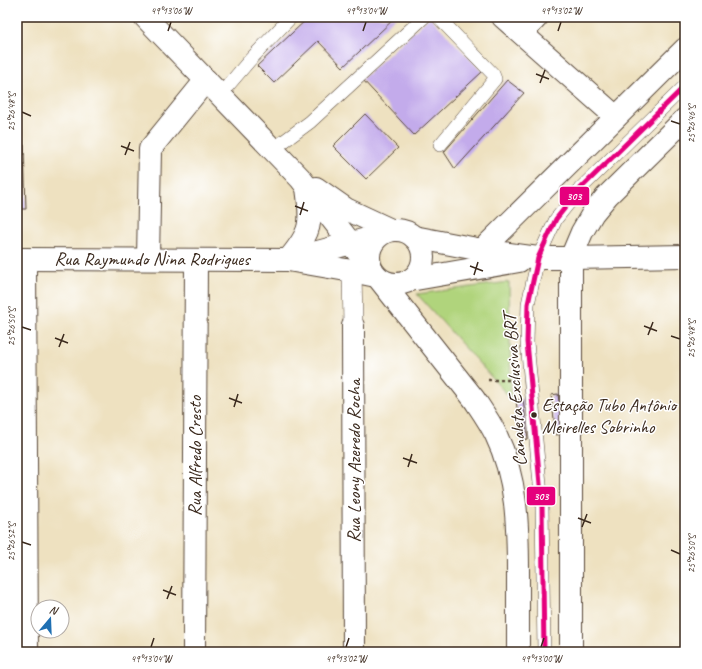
<svg xmlns="http://www.w3.org/2000/svg" width="702" height="669" viewBox="0 0 702 669" font-family="Caveat,sans-serif">
	<style>
		.green { fill: #b0d47c; stroke: #767f4d }
		.building { fill: #c3abeb }
		.lines { fill: none; stroke-linecap: round; stroke-linejoin: round }
		.service-casing { stroke: #564536; stroke-width: 14 }
		.pedestrian-casing { stroke: #564536; stroke-width: 20 }
		.minor-casing { stroke: #564536; stroke-width: 24 }
		.tertiary-casing { stroke: #564536; stroke-width: 24 }
		.path { stroke: #564536; stroke-width: 2.5; stroke-dasharray: 3 3; stroke-linecap: butt }
		.service { stroke: #fff; stroke-width: 13 }
		.pedestrian { stroke: #fff; stroke-width: 19 }
		.minor { stroke: #fff; stroke-width: 22 }
		.tertiary { stroke: #fff; stroke-width: 22 }
		.bus-1-casing { stroke: #fff; stroke-width: 8 }
		.bus-1 { stroke: #e5007d; stroke-width: 5 }
		.ticks { fill: none; stroke: #3b2a1e; stroke-width: 1.5 }
		.bus-dot { fill: #3b2a1e; stroke: #fff; stroke-width: 1.5 }
		.labels { text-anchor: middle; dominant-baseline: central; stroke-width: 3; stroke-linejoin: round; paint-order: stroke }
		.bus-label { font-size: 18px; fill: #3b2a1e; stroke: #fff; text-anchor: start }
		.street-label { font-size: 19px; fill: #3b2a1e; stroke: #fff }
		.line-badge { stroke: #fff; stroke-width: 1.5 }
		.badge-label { font-size: 11px; text-anchor: middle; font-weight: bold; fill: #fff }
		.neatline { fill: none; stroke: #3b2a1e; stroke-width: 1.5 }
		.ticks-label { font-size: 10px; text-anchor: middle; fill: #3b2a1e }
	</style>
	<rect width="100%" height="100%" fill="#fff"/>
	<filter id="ink" filterUnits="userSpaceOnUse"><feTurbulence type="fractalNoise" baseFrequency=".025" numOctaves="2"/><feDisplacementMap in="SourceGraphic" scale="8" xChannelSelector="R" yChannelSelector="G"/><feConvolveMatrix kernelMatrix="1 2 1 2 8 2 1 2 1" color-interpolation-filters="sRGB"/></filter>
	<filter id="wash" filterUnits="userSpaceOnUse"><feTurbulence type="fractalNoise" baseFrequency=".012" numOctaves="4" result="noise"/><feDisplacementMap in="SourceGraphic" scale="16" xChannelSelector="R" yChannelSelector="G"/><feGaussianBlur stdDeviation="0.9" result="paint"/><feColorMatrix in="noise" values="0 0 0 0 0 0 0 0 0 0 0 0 0 0 0 0 0 1.4 0 .05"/><feComposite in="paint" operator="in"/></filter>
	<g filter="url(#wash)">
		<rect width="100%" height="100%" fill="#eee1c0"/>
		<!-- green -->
		<polygon class="green" points="509,282 511,399 417,294"/>
		<g id="blocks">
			<!-- building -->
			<g class="building">
				<polygon points="309,17 396,17 343,67 318,41 274,83 257,66"/>
				<polygon points="430,17 482,72 414,135 362,79"/>
				<polygon points="507,80 524,93 455,169 444,152"/>
				<polygon points="365,114 398,148 366,179 333,146"/>
				<polygon points="17,145 24,145 26,209 17,209"/>
				<polygon points="558,394 563,434 556,435 551,395"/>
				<polygon points="523,399 528,439 521,440 516,400"/>
			</g>
		</g>
	</g>
	<g filter="url(#ink)">
		<use href="#blocks" fill-opacity="0" stroke="#564536" stroke-width="1"/>
		<g class="lines">
			<defs>
				<g id="service">
					<polyline points="438,17 493,74 495,79 440,145"/>
					<polyline points="220,95 249,61 291,17"/>
					<polyline points="272,150 310,122 424,17"/>
					<polyline points="544,652 542,506 527,342 528,304 538,258 556,219 580,189 685,86"/>
				</g>
				<polyline id="pedestrian" points="352,271 353,326"/>
				<g id="minor">
					<polyline points="503,17 616,117"/>
					<polyline points="522,33 537,17"/>
					<polyline points="685,119 607,196 593,213 582,232 571,258 685,256"/>
					<polyline points="295,258 378,236"/>
					<polyline points="17,259 288,260 352,271 376,276"/>
					<polyline points="25,259 27,652"/>
					<polyline points="148,259 150,149 206,80"/>
					<polyline points="353,326 354,652"/>
					<polyline points="194,652 196,260"/>
				</g>
				<g id="tertiary">
					<polyline points="145,17 300,178 370,268"/>
					<polyline points="316,188 346,209 391,230"/>
					<circle cx="396" cy="257" r="27"/>
					<polyline points="414,237 482,250 538,258 571,258 571,652"/>
					<polyline points="482,250 685,49"/>
					<path d="M288,260C312,232 312,223 307,188"/>
					<path d="M380,280L474,399C482,411 490,422 496,435C517,478 518,526 518,573C518,599 518,626 518,652"/>
					<polyline points="410,280 519,261"/>
				</g>
			</defs>
			<!-- service casing -->
			<use href="#service" class="service-casing"/>
			<!-- pedestrian casing -->
			<use href="#pedestrian" class="pedestrian-casing"/>
			<!-- minor casing -->
			<use href="#minor" class="minor-casing"/>
			<!-- tertiary casing -->
			<use href="#tertiary" class="tertiary-casing"/>
			<!-- path -->
			<polyline class="path" points="488,380 513,380"/>
			<!-- service -->
			<use href="#service" class="service"/>
			<!-- pedestrian -->
			<use href="#pedestrian" class="pedestrian"/>
			<!-- minor -->
			<use href="#minor" class="minor"/>
			<!-- tertiary -->
			<use href="#tertiary" class="tertiary"/>
			<defs>
				<polyline id="bus-1" points="544,652 542,506 527,342 528,304 538,258 556,219 580,189 685,86"/>
			</defs>
			<!-- bus-1 casing -->
			<use href="#bus-1" class="bus-1-casing"/>
			<!-- bus-1 -->
			<use href="#bus-1" class="bus-1"/>
		</g>
	</g>
	<!-- ticks -->
	<path class="ticks" d="M168,31L171,22M363,31L366,22M558,31L561,22M536,74L549,79M540,83L545,70M22,112L31,116M671,121L680,124M121,146L134,151M125,155L130,142M295,206L308,211M300,215L304,202M470,266L483,271M474,275L478,262M644,326L657,331M22,327L31,330M648,335L653,322M671,336L680,339M55,338L68,343M59,347L64,334M229,398L242,403M234,407L238,394M403,458L417,463M408,467L412,454M578,518L591,523M582,527L587,514M22,542L31,545M671,550L680,554M163,590L176,595M167,599L172,586M151,647L154,638M346,647L349,638M541,647L544,638"/>
	<!-- markers -->
	<circle class="bus-dot" cx="534" cy="415" r="3.5"/>
	<g class="labels">
		<!-- bus labels -->
		<g class="bus-label">
			<text x="542" y="405">Estação Tubo Antônio<tspan x="542" dy="22">Meirelles Sobrinho</tspan></text>
		</g>
		<!-- street labels -->
		<g class="street-label">
			<text x="152" y="259">Rua Raymundo Nina Rodrigues</text>
			<text transform="translate(515 390) rotate(-94)">Canaleta Exclusiva BRT</text>
			<text transform="translate(195 456) rotate(-90)">Rua Alfredo Cresto</text>
			<text transform="translate(354 461) rotate(-90)">Rua Leony Azeredo Rocha</text>
		</g>
	</g>
	<g class="line-badge">
		<rect x="559" y="186" width="31" height="20" rx="4" fill="#e5007d"/>
		<rect x="526" y="486" width="30" height="20" rx="4" fill="#e5007d"/>
	</g>
	<g class="badge-label">
		<text x="574" y="200">303</text>
		<text x="541" y="500">303</text>
	</g>
	<!-- margin -->
	<rect width="702" height="669" fill="none" stroke="#fff" stroke-width="44"/>
	<!-- north arrow -->
	<g transform="translate(50 619) rotate(19)"><circle r="19" fill="#ffffff" stroke="#b1aaa5"/>
	<path d="M0-3L7 15L0 10L-7 15Z" fill="#1f6fb2"/>
	<text y="-6" font-size="11" font-weight="bold" text-anchor="middle" fill="#3b2a1e">N</text>
	</g>
	<rect x="22" y="22" width="658" height="625" class="neatline"/>
	<g class="ticks-label">
		<text x="171" y="14">49°13'06"W</text>
		<text x="366" y="14">49°13'04"W</text>
		<text x="561" y="14">49°13'02"W</text>
		<text transform="translate(11 112) rotate(-90)" y="4">25°26'48"S</text>
		<text transform="translate(691 124) rotate(-90)" y="4">25°26'46"S</text>
		<text transform="translate(11 327) rotate(-90)" y="4">25°26'50"S</text>
		<text transform="translate(691 339) rotate(-90)" y="4">25°26'48"S</text>
		<text transform="translate(11 542) rotate(-90)" y="4">25°26'52"S</text>
		<text transform="translate(691 554) rotate(-90)" y="4">25°26'50"S</text>
		<text x="151" y="662">49°13'04"W</text>
		<text x="346" y="662">49°13'02"W</text>
		<text x="541" y="662">49°13'00"W</text>
	</g>
</svg>
